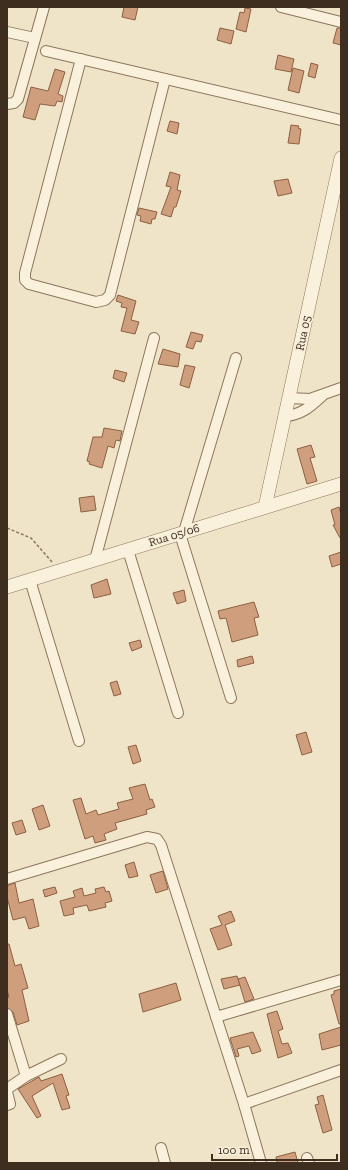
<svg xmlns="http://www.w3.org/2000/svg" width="348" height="1170" viewBox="0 0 348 1170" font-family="'Zilla Slab',serif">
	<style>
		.building { fill: #cf9f7d; stroke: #8d5f41 }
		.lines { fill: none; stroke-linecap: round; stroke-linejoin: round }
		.minor-casing { stroke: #8d765c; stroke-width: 12 }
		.tertiary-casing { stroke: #8d765c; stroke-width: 14 }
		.path { stroke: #8d765c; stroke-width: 1.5; stroke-dasharray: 3 2; stroke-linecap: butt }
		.minor { stroke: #faf1dc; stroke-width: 10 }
		.tertiary { stroke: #faf1dc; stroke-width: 13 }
		.labels { text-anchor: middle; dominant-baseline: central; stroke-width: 3; stroke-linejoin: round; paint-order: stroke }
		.street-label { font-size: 12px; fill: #3d2e20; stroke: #f7eed8 }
	</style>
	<rect width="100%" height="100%" fill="#f0e4c8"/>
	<!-- building -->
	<g class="building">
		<polygon points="124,7 138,7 135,20 122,17"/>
		<polygon points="245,8 251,9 246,32 236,29 240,12 244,13"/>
		<polygon points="220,28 234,31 231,44 217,40"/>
		<polygon points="337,28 341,28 341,45 333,43"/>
		<polygon points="278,55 294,59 291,72 275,69"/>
		<polygon points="311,63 318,65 315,78 308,76"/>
		<polygon points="293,68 304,71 299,93 288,90"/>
		<polygon points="55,69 65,72 58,94 63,96 62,102 57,101 55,106 40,104 35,120 23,117 31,87 48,91"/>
		<polygon points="170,121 179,123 177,134 167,131"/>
		<polygon points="291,125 299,126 298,128 301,129 299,144 288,143"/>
		<polygon points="170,172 180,175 177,190 181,191 176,207 174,207 171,217 161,214 171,187 166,186"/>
		<polygon points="288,179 292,193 278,196 274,181"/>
		<polygon points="139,208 157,212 155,219 152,219 151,224 140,221 141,216 137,215"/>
		<polygon points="118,295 136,301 131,320 139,322 135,334 121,331 127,308 121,307 122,303 116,301"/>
		<polygon points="191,332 203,335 201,342 196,341 193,349 186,347"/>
		<polygon points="163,349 180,354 178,367 158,364"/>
		<polygon points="185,365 195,367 189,388 180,385"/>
		<polygon points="115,370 127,373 124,382 113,378"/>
		<polygon points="104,428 122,431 120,441 116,440 114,448 108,446 102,468 89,464 90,462 87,461 93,437 102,437"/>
		<polygon points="311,445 315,457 310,458 317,481 307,484 297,449"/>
		<polygon points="94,496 96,510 81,512 79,498"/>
		<polygon points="339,507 341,514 341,537 340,538 333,525 335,525 331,510"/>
		<polygon points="341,552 341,564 332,567 329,556"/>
		<polygon points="107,579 111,594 94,598 91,585"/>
		<polygon points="184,590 186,601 177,604 173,593"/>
		<polygon points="254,602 259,617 254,618 258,635 232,642 226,618 220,619 218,611"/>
		<polygon points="140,640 142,647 132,651 129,643"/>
		<polygon points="252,656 254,663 238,667 237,660"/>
		<polygon points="117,681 121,694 114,696 110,683"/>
		<polygon points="306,732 312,752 302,755 296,735"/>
		<polygon points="136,745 141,761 133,764 128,747"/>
		<polygon points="145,784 150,800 152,799 155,807 146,810 147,814 115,823 117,829 104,834 106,840 95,843 93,836 85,839 73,800 81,798 86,814 96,810 98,815 119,809 117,803 133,799 129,788"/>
		<polygon points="43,805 50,826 39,830 32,809"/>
		<polygon points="22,820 26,832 16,835 12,823"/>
		<polygon points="134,862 138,876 129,878 125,865"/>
		<polygon points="163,871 168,889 156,893 150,875"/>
		<polygon points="15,883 19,903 33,899 39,926 29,929 25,917 13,920 7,897 7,889 8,885"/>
		<polygon points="55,887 57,893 45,897 43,890"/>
		<polygon points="104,887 106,892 109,891 112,901 105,903 106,907 89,911 87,905 73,908 74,914 64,916 60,901 75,897 73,891 82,888 84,896 96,893 95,889"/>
		<polygon points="231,911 235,921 225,925 232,945 218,950 210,929 222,925 218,916"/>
		<polygon points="7,944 9,944 15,966 21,964 28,988 22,990 29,1021 17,1025 13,1012 7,1008 7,997 9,997 7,990"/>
		<polygon points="237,976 240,985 224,989 221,979"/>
		<polygon points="245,977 254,999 245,1002 238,979"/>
		<polygon points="176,983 181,1000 143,1012 139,994"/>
		<polygon points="341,989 341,1024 339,1024 331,995 334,994 334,991"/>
		<polygon points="277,1011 283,1029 278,1031 282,1044 288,1043 292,1053 278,1058 267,1014"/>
		<polygon points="341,1027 341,1045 322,1050 319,1034"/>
		<polygon points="253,1032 261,1051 252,1054 249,1046 237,1049 239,1056 236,1057 230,1038"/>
		<polygon points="62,1074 69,1095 66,1096 70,1108 62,1110 53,1083 32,1096 41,1116 37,1118 18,1089 39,1077 41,1081"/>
		<polygon points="323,1095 332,1130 323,1133 315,1105 319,1104 317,1097"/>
		<polygon points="295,1152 298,1163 277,1163 276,1157"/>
	</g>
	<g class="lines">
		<defs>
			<g id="minor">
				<polyline points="281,7 341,22"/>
				<polyline points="7,32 35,38"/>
				<polyline points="46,51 341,120"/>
				<polyline points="81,59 25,273 25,280 29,284 96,302 105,300 110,295 165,79"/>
				<polyline points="7,104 14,103 18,99 44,7"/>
				<polyline points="289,398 310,399 341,388"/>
				<path d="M285,416C301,415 310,407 322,396"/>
				<polyline points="184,532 236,358"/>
				<polyline points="180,534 231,698"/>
				<polyline points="128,550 178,713"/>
				<polyline points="95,560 154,338"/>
				<polyline points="30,580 79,741"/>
				<polyline points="7,879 147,837 157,839 161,845 244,1104 261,1163"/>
				<polyline points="7,1014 26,1076"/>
				<polyline points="216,1017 341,980"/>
				<polyline points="7,1089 26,1076 61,1059"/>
				<polyline points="7,1092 10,1104 7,1105"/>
				<polyline points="244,1104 341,1070"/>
				<polyline points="161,1148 165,1163"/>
				<polyline points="307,1158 309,1163"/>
			</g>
			<g id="tertiary">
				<polyline points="265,507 341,158"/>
				<polyline points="7,587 341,484"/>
			</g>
		</defs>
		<!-- minor casing -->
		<use href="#minor" class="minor-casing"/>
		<!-- tertiary casing -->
		<use href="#tertiary" class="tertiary-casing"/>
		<!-- path -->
		<polyline class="path" points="7,528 31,538 52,562"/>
		<!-- minor -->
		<use href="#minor" class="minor"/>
		<!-- tertiary -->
		<use href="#tertiary" class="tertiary"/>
	</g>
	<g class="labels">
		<!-- street labels -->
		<g class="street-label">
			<text transform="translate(303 333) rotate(-78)">Rua 05</text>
			<text transform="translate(174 535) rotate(-17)">Rua 05/06</text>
		</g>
	</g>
	<!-- border -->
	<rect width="348" height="1170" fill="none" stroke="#3d2e20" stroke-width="16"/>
	<!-- scale -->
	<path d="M212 1154v6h125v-6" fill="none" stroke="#3d2e20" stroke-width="2"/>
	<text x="218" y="1154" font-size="12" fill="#3d2e20" stroke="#f7eed8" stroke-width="3" paint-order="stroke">100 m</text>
</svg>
